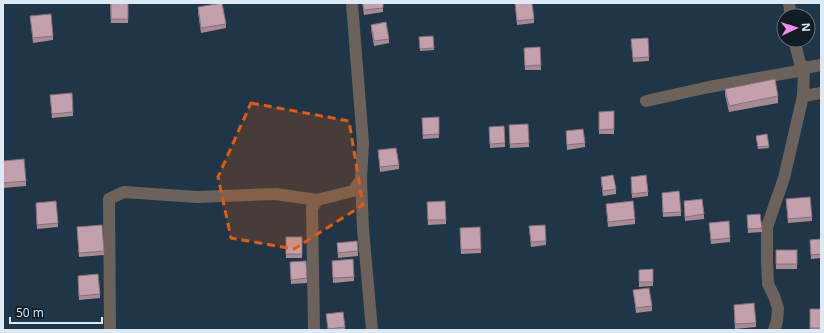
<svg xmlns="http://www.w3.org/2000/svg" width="824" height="333" viewBox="0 0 824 333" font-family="'Open Sans',sans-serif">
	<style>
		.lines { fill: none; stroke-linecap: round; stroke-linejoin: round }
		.street { stroke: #6c6259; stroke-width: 12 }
		.wall { fill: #a88a93 }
		.building { fill: #c3a0ab; stroke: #887078 }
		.marked { fill: #e8590c; fill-opacity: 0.2; stroke: #e8590c; stroke-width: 3; stroke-dasharray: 8 5; stroke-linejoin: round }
	</style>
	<rect width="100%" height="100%" fill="#1e3647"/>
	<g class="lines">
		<!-- street -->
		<g class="street">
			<polyline points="789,3 791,16"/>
			<polyline points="794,40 800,63 805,68 821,65"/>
			<polyline points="803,96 804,70"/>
			<polyline points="646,101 709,87 804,70 805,68"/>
			<polyline points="361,180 363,229 372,330"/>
			<polyline points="110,330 109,199 124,192 197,197 276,194 317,200"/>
			<polyline points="314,330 312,208 317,200 353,191 361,180 363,143 352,3"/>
			<polyline points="774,330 777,321 778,308 774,296 768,284 767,260 767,227 784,178 803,96 821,93"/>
		</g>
	</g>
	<!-- wall -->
	<g class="wall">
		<polygon points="110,3 128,3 128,23 111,23"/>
		<polygon points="362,3 383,3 383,12 364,15"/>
		<polygon points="515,3 534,19 534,23 517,25"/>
		<polygon points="198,7 226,24 226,28 201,33 198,12"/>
		<polygon points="30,16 53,36 53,40 33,43"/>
		<polygon points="371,25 389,39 389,43 374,46 371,29"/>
		<polygon points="433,36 434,50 420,51 419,37"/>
		<polygon points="631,39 649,57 649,61 633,62"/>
		<polygon points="540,47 541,70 525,70 524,48"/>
		<polygon points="725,89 778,96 778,103 729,112 725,95"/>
		<polygon points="50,95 73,112 73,116 52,118"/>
		<polygon points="614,111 614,134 599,134 599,112"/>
		<polygon points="422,118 439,134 439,138 423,139"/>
		<polygon points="528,124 529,147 510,148 509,125"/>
		<polygon points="489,131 505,143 505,147 490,148"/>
		<polygon points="566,131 585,143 585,147 567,150"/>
		<polygon points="756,136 769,146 769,148 758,149"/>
		<polygon points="378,150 399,165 399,169 380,172"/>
		<polygon points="3,161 26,181 26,186 3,188"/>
		<polygon points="601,177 616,189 616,194 603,196 601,182"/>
		<polygon points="631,177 648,192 648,196 632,198"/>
		<polygon points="662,193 681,212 681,216 663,217"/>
		<polygon points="786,199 812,217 812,221 788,223"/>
		<polygon points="684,201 704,214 704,219 685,221"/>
		<polygon points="36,203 58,223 58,227 37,229"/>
		<polygon points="606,204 635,219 635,224 608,227"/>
		<polygon points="427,207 446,220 446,224 428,225"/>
		<polygon points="747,215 762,228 762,232 748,233"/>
		<polygon points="709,223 730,238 730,242 711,244"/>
		<polygon points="529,226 546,241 546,245 531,247"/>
		<polygon points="77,227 104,251 104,255 79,257"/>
		<polygon points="480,227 481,253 461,254 460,228"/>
		<rect x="286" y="237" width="16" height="21"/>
		<polygon points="821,239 821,258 811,259 810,240"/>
		<polygon points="337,243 358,251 358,256 338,258"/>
		<rect x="776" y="250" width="21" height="19"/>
		<polygon points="332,261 354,277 354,281 333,283"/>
		<polygon points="290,262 307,278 307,283 291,284"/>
		<polygon points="653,269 653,286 639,287 639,270"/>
		<polygon points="78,276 100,294 100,298 79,300"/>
		<polygon points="633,290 652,306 652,311 636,313"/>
		<polygon points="734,305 756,323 756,327 735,329"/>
		<rect x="810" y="309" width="11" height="21"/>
		<polygon points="326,314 345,327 345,330 328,330"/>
	</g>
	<!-- building -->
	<g class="building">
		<rect x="111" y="3" width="17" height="16"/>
		<polygon points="222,3 226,24 201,28 198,7"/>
		<polygon points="363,3 383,3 383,8 364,10"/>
		<polygon points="515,3 532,3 534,19 517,21"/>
		<polygon points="51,14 53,36 33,38 30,16"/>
		<polygon points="386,22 389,39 374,41 371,25"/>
		<polygon points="433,36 434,48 420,49 419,37"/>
		<polygon points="648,38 649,57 633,58 631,39"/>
		<polygon points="540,47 541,65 525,66 524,48"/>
		<polygon points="775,79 778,96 729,106 725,89"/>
		<polygon points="72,93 73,112 52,114 50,95"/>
		<polygon points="614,111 614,129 599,130 599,112"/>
		<polygon points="439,117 439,134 423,135 422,118"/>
		<polygon points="528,124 529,143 510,144 509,125"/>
		<polygon points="504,126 505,143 490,144 489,127"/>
		<polygon points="583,129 585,143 567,145 566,131"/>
		<polygon points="767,134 769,146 758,147 756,136"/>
		<polygon points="396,148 399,165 380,167 378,150"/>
		<polygon points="24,159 26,181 3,183 3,161"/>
		<polygon points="613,175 616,189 603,191 601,177"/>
		<polygon points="646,175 648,192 632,194 631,177"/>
		<polygon points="679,191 681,212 663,213 662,193"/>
		<polygon points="810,197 812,217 788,219 786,199"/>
		<polygon points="702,199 704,214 685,217 684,201"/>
		<polygon points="56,201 58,223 37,225 36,203"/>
		<polygon points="445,201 446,220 428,220 427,202"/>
		<polygon points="633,201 635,219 608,222 606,204"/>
		<polygon points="760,214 762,228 748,229 747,215"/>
		<polygon points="729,221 730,238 711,240 709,223"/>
		<polygon points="102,225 104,251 79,253 77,227"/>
		<polygon points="545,225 546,241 531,242 529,226"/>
		<polygon points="480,227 481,249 461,250 460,228"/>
		<rect x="286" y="237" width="16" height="17"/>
		<polygon points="821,239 821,254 811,255 810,240"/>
		<polygon points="357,241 358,251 338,253 337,243"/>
		<rect x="776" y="250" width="21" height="14"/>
		<polygon points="353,259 354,277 333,278 332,261"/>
		<polygon points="306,261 307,278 291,280 290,262"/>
		<polygon points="653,269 653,282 639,282 639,270"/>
		<polygon points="98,274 100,294 79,296 78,276"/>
		<polygon points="649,288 652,306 636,308 633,290"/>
		<polygon points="754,303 756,323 735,324 734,305"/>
		<rect x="810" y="309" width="11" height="19"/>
		<polygon points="343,312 345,327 328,329 326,314"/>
	</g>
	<!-- marked area -->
	<path class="marked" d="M251,103L349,121L363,205L294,249L231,238L218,177Z"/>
	<!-- border -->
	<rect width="824" height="333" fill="none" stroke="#dceaf5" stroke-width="8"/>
	<!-- north arrow -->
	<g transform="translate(796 28) rotate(86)"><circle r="19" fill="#121c24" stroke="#636e78"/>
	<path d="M0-3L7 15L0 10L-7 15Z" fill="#f38af2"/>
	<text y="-6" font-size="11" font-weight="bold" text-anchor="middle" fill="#dceaf5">N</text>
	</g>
	<!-- scale -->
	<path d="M10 317v6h92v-6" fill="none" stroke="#dceaf5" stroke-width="2"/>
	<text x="16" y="317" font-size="12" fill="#dceaf5" stroke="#121c24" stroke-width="3" paint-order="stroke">50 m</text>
</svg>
